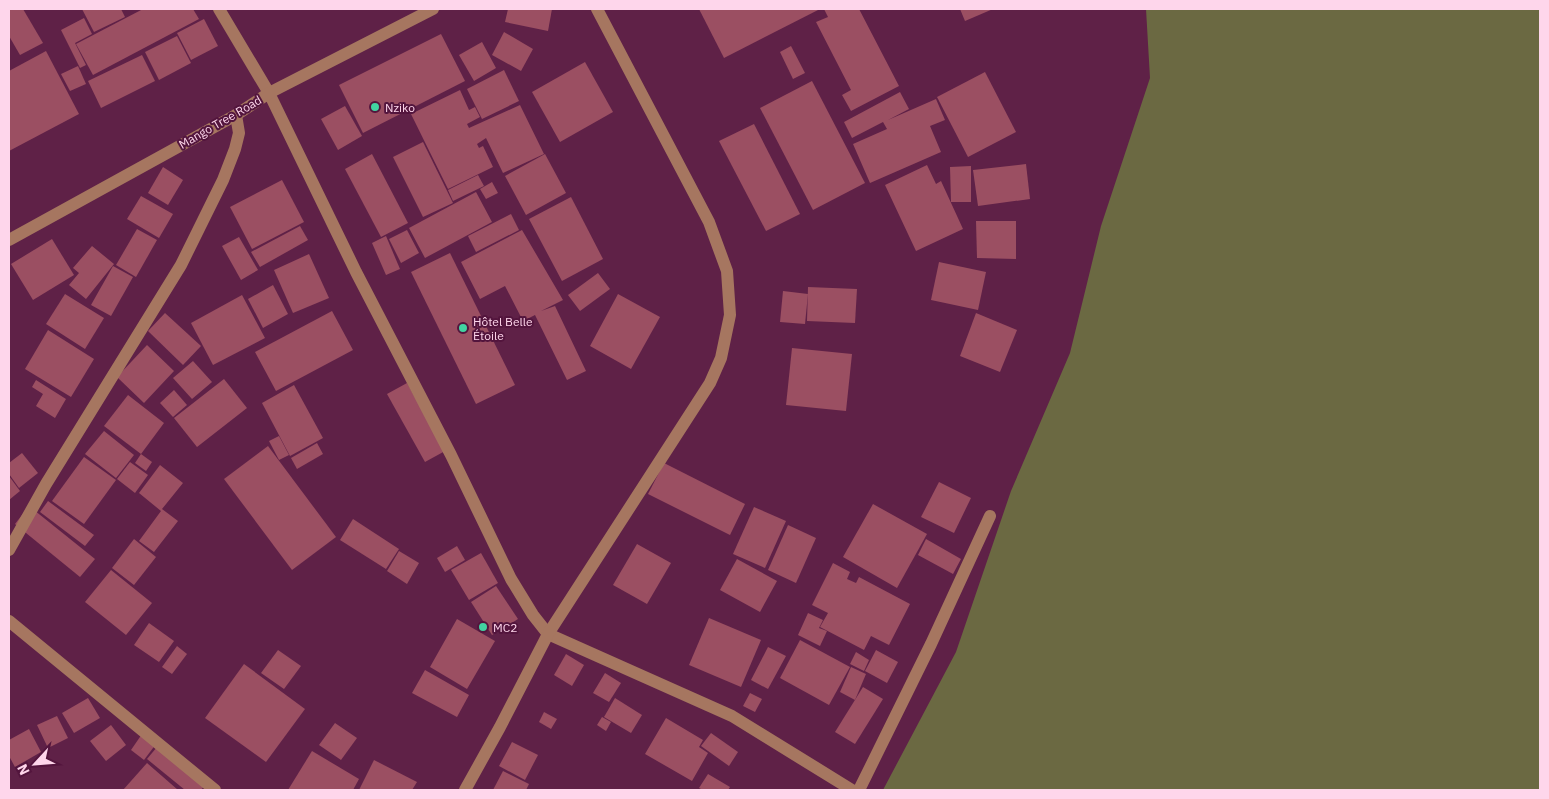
<svg xmlns="http://www.w3.org/2000/svg" width="1549" height="799" viewBox="0 0 1549 799" font-family="'IBM Plex Sans',sans-serif">
	<style>
		.green { fill: #6b6942 }
		.building { fill: #9b4f62 }
		.lines { fill: none; stroke-linecap: round; stroke-linejoin: round }
		.minor { stroke: #a67660; stroke-width: 12 }
		.poi-dot { fill: #42d4a1; stroke: #53153d; stroke-width: 2 }
		.labels { text-anchor: middle; dominant-baseline: central; stroke-width: 4; stroke-linejoin: round; paint-order: stroke }
		.poi-label { font-size: 12px; fill: #fed6eb; stroke: #53153d; text-anchor: start }
		.street-label { font-size: 12px; fill: #fed6eb; stroke: #53153d }
	</style>
	<rect width="100%" height="100%" fill="#5f2147"/>
	<!-- green -->
	<polygon class="green" points="1146,9 1540,9 1540,790 883,790 956,652 1011,491 1070,353 1101,226 1150,78"/>
	<!-- building -->
	<g class="building">
		<polygon points="9,9 23,9 43,43 20,55 9,36"/>
		<polygon points="82,9 121,9 125,17 94,32"/>
		<polygon points="143,9 193,9 199,19 93,75 76,44"/>
		<polygon points="508,9 552,9 548,31 505,22"/>
		<polygon points="699,9 820,9 724,58"/>
		<polygon points="824,9 859,9 899,86 851,111 842,95 851,90 816,22 828,17"/>
		<polygon points="960,9 993,9 965,21"/>
		<polygon points="84,18 92,34 75,43 86,65 80,68 61,30"/>
		<polygon points="204,19 218,46 191,60 177,33"/>
		<polygon points="504,32 533,49 521,71 492,55"/>
		<polygon points="441,34 465,81 363,133 339,85"/>
		<polygon points="177,36 191,63 159,80 145,52"/>
		<polygon points="482,42 496,68 474,81 459,55"/>
		<polygon points="791,46 805,73 793,79 780,52"/>
		<polygon points="46,51 79,114 9,151 9,71"/>
		<polygon points="142,55 155,81 101,108 88,81"/>
		<polygon points="585,62 613,112 560,142 532,92"/>
		<polygon points="78,66 86,84 70,91 61,74"/>
		<polygon points="504,70 519,101 482,119 467,89"/>
		<polygon points="985,72 1016,132 968,157 937,97"/>
		<polygon points="812,81 865,183 813,210 760,108"/>
		<polygon points="460,90 469,110 475,107 480,117 467,124 469,128 520,105 544,154 503,173 486,138 477,144 479,148 483,146 493,167 448,189 411,114"/>
		<polygon points="900,92 909,109 888,120 936,99 945,120 930,126 941,152 870,183 853,144 887,129 883,122 852,138 844,122"/>
		<polygon points="345,106 362,136 338,150 321,119"/>
		<polygon points="754,124 800,214 766,231 719,141"/>
		<polygon points="423,142 453,203 423,217 393,157"/>
		<polygon points="372,154 408,223 381,237 345,169"/>
		<polygon points="545,154 566,193 526,215 505,176"/>
		<polygon points="1026,164 1030,199 978,206 973,170"/>
		<polygon points="927,165 936,184 941,181 963,229 916,251 885,185"/>
		<polygon points="971,166 971,202 951,202 950,167"/>
		<polygon points="163,167 183,180 168,205 148,193"/>
		<polygon points="478,175 484,186 453,201 448,190"/>
		<polygon points="282,180 304,222 252,249 230,207"/>
		<polygon points="492,182 498,193 486,199 480,189"/>
		<polygon points="476,192 492,222 425,258 409,228"/>
		<polygon points="141,196 173,214 159,238 127,219"/>
		<polygon points="571,197 603,259 562,281 529,219"/>
		<polygon points="511,214 519,230 476,252 468,236"/>
		<polygon points="976,221 1016,221 1016,259 977,258"/>
		<polygon points="300,226 308,240 260,267 251,252"/>
		<polygon points="137,229 157,240 136,277 116,265"/>
		<polygon points="407,230 419,253 401,263 389,239"/>
		<polygon points="522,230 563,300 541,311 555,306 586,371 567,380 535,315 523,321 505,286 480,299 461,262"/>
		<polygon points="386,236 400,269 386,275 372,243"/>
		<polygon points="239,237 258,270 241,280 222,246"/>
		<polygon points="52,239 74,275 33,300 11,264"/>
		<polygon points="92,246 114,264 86,299 69,285 79,273 73,268"/>
		<polygon points="450,253 515,385 476,404 411,272"/>
		<polygon points="309,254 329,298 293,313 274,270"/>
		<polygon points="939,262 986,272 978,310 931,300"/>
		<polygon points="113,266 133,277 111,316 91,305"/>
		<polygon points="598,273 610,289 580,311 568,295"/>
		<polygon points="273,285 288,314 263,328 248,299"/>
		<polygon points="808,287 857,289 855,323 807,321"/>
		<polygon points="783,291 808,294 805,324 780,322"/>
		<polygon points="65,294 104,318 85,349 46,324"/>
		<polygon points="618,294 660,317 631,369 590,346"/>
		<polygon points="242,295 265,338 213,365 191,323"/>
		<polygon points="332,311 353,350 276,391 255,352"/>
		<polygon points="165,313 201,346 183,365 148,331"/>
		<polygon points="976,313 1017,330 1000,372 960,356"/>
		<polygon points="48,330 94,359 71,397 25,369"/>
		<polygon points="147,345 174,371 144,403 117,377"/>
		<polygon points="792,348 852,354 846,411 786,405"/>
		<polygon points="193,361 212,382 192,399 173,378"/>
		<polygon points="224,379 247,408 197,447 174,418"/>
		<polygon points="36,380 66,399 55,418 36,406 43,394 32,387"/>
		<polygon points="407,383 445,451 425,462 387,394"/>
		<polygon points="294,385 323,438 290,456 262,403"/>
		<polygon points="174,390 187,405 173,417 160,403"/>
		<polygon points="128,395 164,423 141,454 104,426"/>
		<polygon points="104,431 134,455 116,478 85,454"/>
		<polygon points="279,436 289,455 279,460 269,441"/>
		<polygon points="317,443 323,454 297,469 291,458"/>
		<polygon points="268,446 336,537 292,570 224,479"/>
		<polygon points="22,453 38,473 19,488 9,474 9,463"/>
		<polygon points="141,454 152,462 146,471 135,463"/>
		<polygon points="84,457 116,480 84,524 52,501"/>
		<polygon points="130,462 148,475 135,493 117,479"/>
		<polygon points="664,463 745,504 730,535 648,494"/>
		<polygon points="160,465 183,483 162,509 178,521 154,552 139,541 161,511 139,493"/>
		<polygon points="9,476 20,491 9,500"/>
		<polygon points="939,482 971,498 954,533 921,517"/>
		<polygon points="48,501 94,535 85,546 40,512"/>
		<polygon points="873,504 927,534 897,588 843,557"/>
		<polygon points="29,506 95,559 80,577 15,524"/>
		<polygon points="754,507 786,521 765,568 733,554"/>
		<polygon points="353,519 399,549 386,569 340,540"/>
		<polygon points="788,525 816,538 796,583 768,570"/>
		<polygon points="134,539 156,557 134,585 112,568"/>
		<polygon points="926,539 961,559 953,574 918,555"/>
		<polygon points="637,544 671,563 647,604 613,585"/>
		<polygon points="457,546 465,560 445,572 437,558"/>
		<polygon points="399,551 419,563 407,584 387,571"/>
		<polygon points="481,553 498,583 469,600 451,570"/>
		<polygon points="737,559 777,581 760,612 720,590"/>
		<polygon points="833,563 850,572 847,579 856,583 859,577 910,604 889,645 871,636 864,650 820,627 828,613 812,605"/>
		<polygon points="111,570 152,603 126,635 85,602"/>
		<polygon points="496,586 518,619 492,635 471,602"/>
		<polygon points="808,613 823,620 819,628 827,631 820,646 798,635"/>
		<polygon points="709,618 761,640 741,687 689,665"/>
		<polygon points="457,619 495,641 467,689 430,667"/>
		<polygon points="149,623 174,641 159,662 134,645"/>
		<polygon points="800,640 850,667 829,705 780,678"/>
		<polygon points="177,646 187,654 172,674 162,667"/>
		<polygon points="768,647 786,656 768,689 751,680"/>
		<polygon points="278,650 301,666 284,689 261,673"/>
		<polygon points="876,650 898,662 887,683 865,671"/>
		<polygon points="856,652 869,660 864,671 850,664"/>
		<polygon points="566,654 584,665 572,686 554,675"/>
		<polygon points="244,664 305,709 266,762 205,718"/>
		<polygon points="851,667 866,674 855,700 840,692"/>
		<polygon points="425,670 469,695 457,717 412,693"/>
		<polygon points="605,673 621,683 609,702 593,693"/>
		<polygon points="863,687 883,699 855,744 835,732"/>
		<polygon points="750,693 762,699 755,712 743,706"/>
		<polygon points="88,698 100,718 74,733 62,713"/>
		<polygon points="615,698 642,715 631,733 604,717"/>
		<polygon points="544,712 557,719 551,729 539,722"/>
		<polygon points="57,716 68,738 48,748 37,725"/>
		<polygon points="602,717 611,722 606,731 597,725"/>
		<polygon points="666,718 703,740 699,747 708,753 692,781 645,754"/>
		<polygon points="335,723 357,738 341,760 319,745"/>
		<polygon points="111,725 126,745 106,761 90,741"/>
		<polygon points="29,729 41,752 15,767 9,756 9,740"/>
		<polygon points="711,733 738,752 729,766 701,746"/>
		<polygon points="142,734 156,744 144,760 131,750"/>
		<polygon points="512,742 538,755 525,780 499,766"/>
		<polygon points="157,747 205,785 201,790 185,790 147,759"/>
		<polygon points="312,751 359,779 353,790 288,790"/>
		<polygon points="374,760 417,782 412,790 359,790"/>
		<polygon points="147,763 178,790 123,790"/>
		<polygon points="503,771 529,784 526,790 493,790"/>
		<polygon points="708,774 730,787 728,790 703,790 699,788"/>
	</g>
	<g class="lines">
		<!-- minor -->
		<g class="minor">
			<polyline points="219,9 269,93 356,272 451,455 511,579 533,615 548,634 732,716 852,790"/>
			<polyline points="9,240 236,115 269,93 433,9"/>
			<polyline points="9,550 46,484 181,265 223,180 235,149 239,133 236,115"/>
			<polyline points="9,621 215,790"/>
			<polyline points="465,790 500,727 548,634 710,383 721,358 730,315 727,271 709,222 597,9"/>
			<polyline points="859,790 931,644 990,516"/>
		</g>
	</g>
	<!-- markers -->
	<g class="poi-dot">
		<circle cx="375" cy="107" r="5"/>
		<circle cx="463" cy="328" r="5"/>
		<circle cx="483" cy="627" r="5"/>
	</g>
	<g class="labels">
		<!-- poi labels -->
		<g class="poi-label">
			<text x="385" y="107">Nziko</text>
			<text x="473" y="321">Hôtel Belle<tspan x="473" dy="14">Étoile</tspan></text>
			<text x="493" y="627">MC2</text>
		</g>
		<!-- street labels -->
		<g class="street-label">
			<text transform="translate(220 122) rotate(-30)">Mango Tree Road</text>
		</g>
	</g>
	<!-- border -->
	<rect width="1549" height="799" fill="none" stroke="#fed6eb" stroke-width="20"/>
	<!-- north arrow -->
	<g transform="translate(35 764) rotate(244)" stroke="#53153d" stroke-width="4" paint-order="stroke">
	<path d="M0-4L9 19L0 12L-9 19Z" fill="#fed6eb"/>
	<text y="-8" font-size="14" font-weight="bold" text-anchor="middle" fill="#fed6eb">N</text>
	</g>
</svg>
